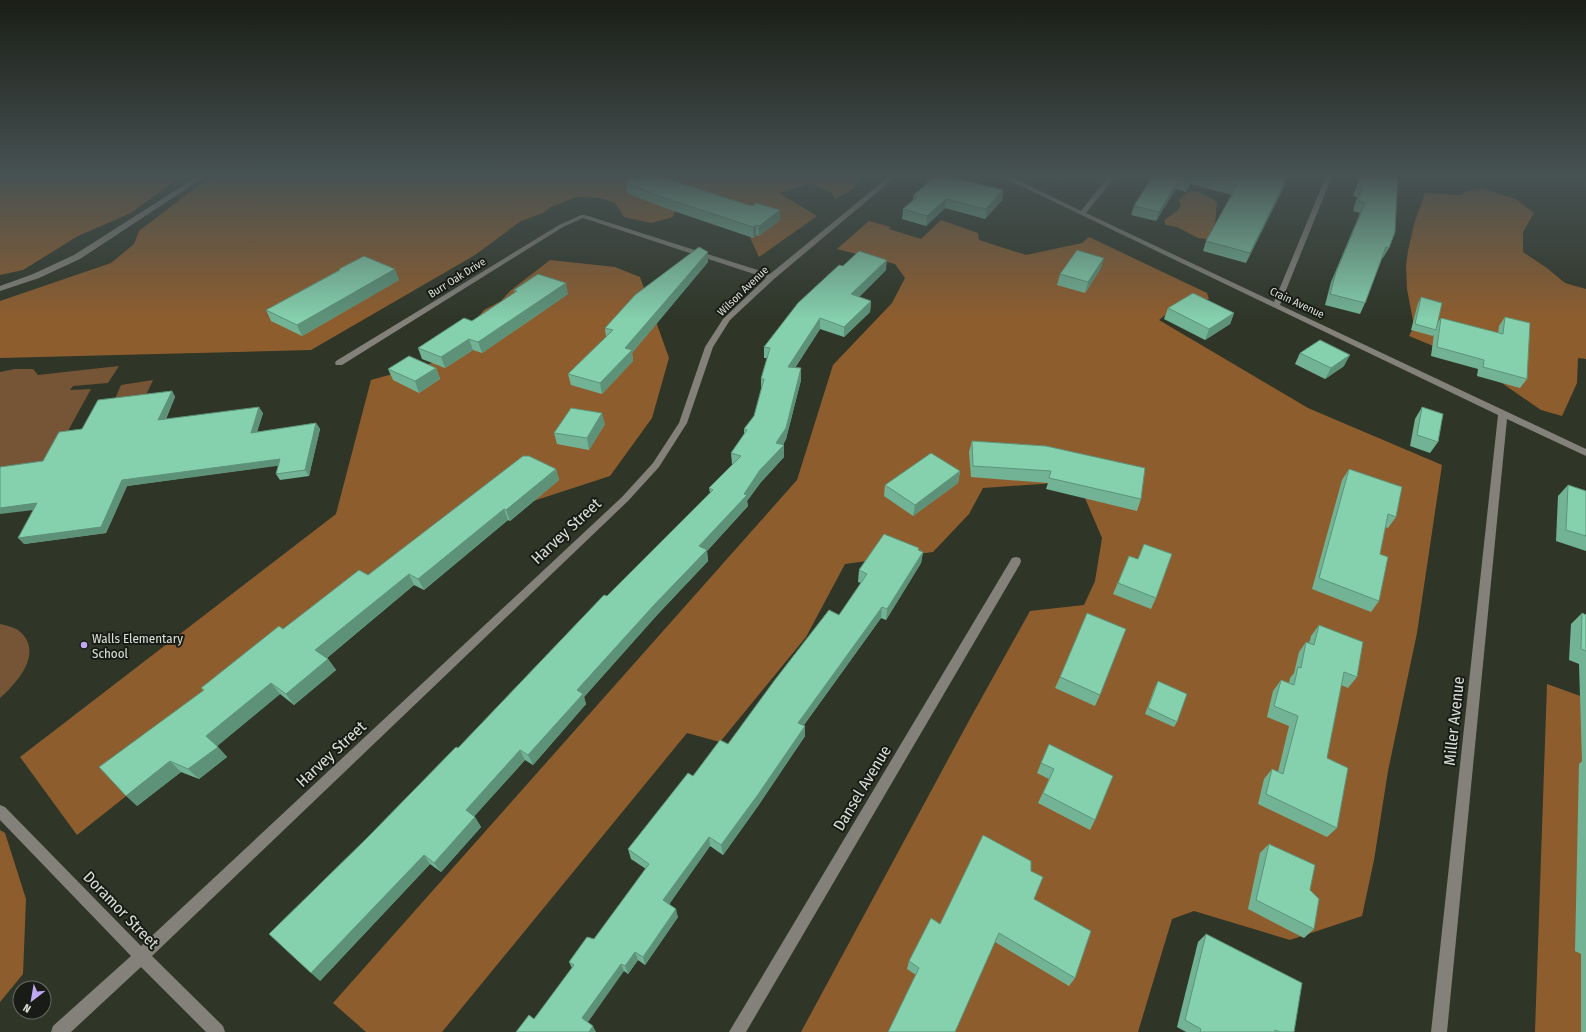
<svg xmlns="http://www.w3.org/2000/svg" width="1586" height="1032" viewBox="0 0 1586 1032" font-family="'Fira Sans Condensed',sans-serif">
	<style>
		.green { fill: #765537 }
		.forest { fill: #8e5d2e }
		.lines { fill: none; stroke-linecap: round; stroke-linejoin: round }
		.minor { fill: #83817a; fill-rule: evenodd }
		.wall { fill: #72b395 }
		.shaded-wall { fill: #5d9279 }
		.building { fill: #85d0ad; stroke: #5d9279 }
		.poi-dot { fill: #c0a8f4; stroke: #191c16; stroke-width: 1.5 }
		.labels { text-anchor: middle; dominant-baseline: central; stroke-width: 4; stroke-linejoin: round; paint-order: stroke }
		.far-street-label { font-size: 11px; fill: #dbe0d7; stroke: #191c16 }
		.poi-label { font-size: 13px; fill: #dbe0d7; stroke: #191c16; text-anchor: start }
		.near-street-label { font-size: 16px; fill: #dbe0d7; stroke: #191c16 }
	</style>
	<rect width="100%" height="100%" fill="#2f3628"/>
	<!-- green -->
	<g class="green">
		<polygon points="119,366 108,383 73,386 70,390 91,389 47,469 0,475 0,372 15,369 33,369 38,375"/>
		<polygon points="153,380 146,395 115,399 121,385"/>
		<path d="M0,624C5,625 13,627 18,630C45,651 18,682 0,698Z"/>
	</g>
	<!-- forest -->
	<g class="forest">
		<polygon points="0,174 184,174 131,213 78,236 23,270 0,275"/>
		<polygon points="217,174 857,174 860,177 853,189 835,199 831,192 810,183 779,193 817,216 759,257 739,214 675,211 673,217 651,223 624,217 615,203 600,198 577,197 551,207 543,213 521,221 475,255 311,350 0,358 0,301 111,263 134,244 139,231 191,191"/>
		<polygon points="1483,189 1516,199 1534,213 1523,232 1523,252 1547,268 1565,283 1586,289 1586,359 1578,358 1577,383 1562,416 1541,410 1470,361 1409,336 1414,326 1407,289 1406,265 1408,251 1414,224 1425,193 1460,195 1470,190"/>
		<path d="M1191,191H1198C1204,197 1212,196 1217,203C1216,210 1216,216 1215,223C1215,230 1212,233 1213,240L1198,238L1177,227L1166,225L1164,220L1176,212L1181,206L1179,200L1185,194Z"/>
		<polygon points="941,220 978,233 979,240 1026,255 1082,243 1089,237 1207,293 1209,299 1183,301 1159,320 1308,408 1442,465 1417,633 1388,771 1374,860 1362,916 1290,940 1194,911 1172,919 1138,1032 801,1032 971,717 1030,611 1084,605 1095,581 1102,538 1085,498 1055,483 983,488 969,514 933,552 845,564 806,637 720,742 687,733 442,1032 366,1032 333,1003 797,480 833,365 892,303 905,278 895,264 837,249 869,221 891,227 889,229 921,239"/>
		<polygon points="550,260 615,267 640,277 669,358 652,418 610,476 475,520 77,835 20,757 336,514 371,380 443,360 484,310 501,301 510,291"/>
		<polygon points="1547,684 1586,698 1586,1032 1535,1032"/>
		<polygon points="0,830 5,833 26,899 23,974 0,1002"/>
	</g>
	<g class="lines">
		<!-- minor -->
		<g class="minor">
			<polygon points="201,174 209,174 80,259 39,278 0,291 0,286 33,274 74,255"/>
			<polygon points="892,174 899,174 774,279 730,320 713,347 687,423 659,467 628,501 152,956 223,1026 225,1032 206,1032 141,967 71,1032 51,1032 53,1026 131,956 0,820 0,805 5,807 141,946 622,497 653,463 679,423 705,347 723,319 766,278 583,218 563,227 342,365 336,365 335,363 336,361 559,225 581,215 585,215 770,274"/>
			<polygon points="996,174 1005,174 1081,211 1110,174 1117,174 1086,213 1274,302 1327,174 1333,174 1280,305 1586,449 1586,456 1507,419 1447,1032 1431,1032 1498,415"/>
			<polygon points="1016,557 1020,558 1021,561 1020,564 746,1032 729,1032 1012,558"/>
		</g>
	</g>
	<!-- wall -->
	<g class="wall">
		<polygon points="1050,174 1065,174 1062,177"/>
		<polygon points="1154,174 1289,174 1283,189 1246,263 1203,251 1206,241 1232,195 1191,184 1186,192 1176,189 1156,221 1131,215 1134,206"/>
		<polygon points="1361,174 1398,174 1389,248 1383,258 1382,258 1365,303 1360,314 1325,305 1331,282 1360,213 1353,211 1357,197 1353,196"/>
		<polygon points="1585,174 1586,174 1586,188"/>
		<polygon points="626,182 686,185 752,206 780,210 780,220 759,236 756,235 753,238 662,207 627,193"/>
		<polygon points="1003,190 1002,200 985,219 945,208 926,226 902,219 903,209 913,201 913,196"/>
		<polygon points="708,262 632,353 633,361 602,394 571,385 568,374 606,337 605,328"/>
		<polygon points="843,266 886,270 859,297 871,301 870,312 844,337 820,329 795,368 801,380 786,439 783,445 784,445 784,457 761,482 747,501 748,506 707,551 708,561 657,615 584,697 586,704 533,765 525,760 474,816 481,827 441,872 430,864 320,981 368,837 458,748 607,596 710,493 709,488 733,464 732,464 731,453 744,434 744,429 754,416 761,390 761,379 767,358 764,358 764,347"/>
		<polygon points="1101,268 1085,293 1057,285 1060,274"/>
		<polygon points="339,269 399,280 302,336 271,321 266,310 339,270"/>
		<polygon points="514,290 568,294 482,353 473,350 445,368 422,359 418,348 472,321 515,293"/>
		<polygon points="1421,297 1438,322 1441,318 1498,333 1499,326 1505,317 1527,379 1520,388 1477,376 1478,369 1431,356 1434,334 1433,336 1411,330 1418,303"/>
		<polygon points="1168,308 1234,313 1230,324 1205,340 1164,319"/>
		<polygon points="1300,353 1344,366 1325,379 1295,364"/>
		<polygon points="436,368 440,379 419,393 393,380 388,369"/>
		<polygon points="172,391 175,397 166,419 263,413 257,432 316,423 320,429 309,476 280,480 276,474 279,465 127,486 106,533 24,544 33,510 43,461 82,429"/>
		<polygon points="1422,407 1438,442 1430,453 1410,446 1415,419"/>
		<polygon points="605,424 589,450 557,444 554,433"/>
		<polygon points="972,441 1141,499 1137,511 1046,489 1048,483 971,477 969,452"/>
		<polygon points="556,469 559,480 510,521 508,520 424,590 414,585 327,658 328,659 336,670 294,705 280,694 217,746 227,757 199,779 181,772 137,806 203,690 201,688 283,629 368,575"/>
		<polygon points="1349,469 1396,517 1388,528 1385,527 1380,554 1379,601 1371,612 1312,589 1342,480"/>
		<polygon points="960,471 958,483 913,516 884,496 885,485"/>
		<polygon points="1568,485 1586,491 1586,551 1556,541 1558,496"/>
		<polygon points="919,548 919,550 923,552 921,563 886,620 881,618 804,725 805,736 758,806 723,855 710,846 669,904 678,917 645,965 638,960 628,974 624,971 534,1019 572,968 569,962 594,939 646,869 631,859 628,849 693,776 728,744 839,615 861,583 858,582 859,570"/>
		<polygon points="1129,556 1156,598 1151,609 1113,594"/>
		<polygon points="1582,613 1586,615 1586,1032 1581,1032 1581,954 1575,951 1579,764 1582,761 1579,664 1569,660 1571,624"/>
		<polygon points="1319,625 1357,677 1348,688 1341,685 1327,758 1337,828 1327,837 1258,804 1264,779 1272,769 1278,772 1289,726 1267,717 1273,691 1281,680 1289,683 1290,678 1294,673 1299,652 1306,642 1309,643 1311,636"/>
		<polygon points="1060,677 1100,695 1095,706 1055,688"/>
		<polygon points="1158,681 1177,722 1174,727 1145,714 1155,687"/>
		<polygon points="1041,763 1113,776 1095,820 1090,830 1038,803 1049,779 1037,773"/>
		<polygon points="1269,844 1310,890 1314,929 1304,938 1248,909 1260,853"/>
		<polygon points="1031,871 1034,899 1075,978 1069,986 995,942 916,975 907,969 909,961 940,924"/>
		<polygon points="1206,934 1294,1032 1186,1032 1177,1027 1198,942"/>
	</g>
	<!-- shaded-wall -->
	<g class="shaded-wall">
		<polygon points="1194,174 1191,184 1186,192 1189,182"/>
		<polygon points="1289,174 1283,189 1246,263 1250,253"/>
		<polygon points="1179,180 1176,189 1156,221 1159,212"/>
		<polygon points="1003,190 1002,200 985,219 986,209"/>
		<polygon points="946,199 945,208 926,226 927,216"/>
		<polygon points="780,210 780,220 759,236 759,226"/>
		<polygon points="756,225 756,235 753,238 753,227"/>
		<polygon points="708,252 708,262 632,353 633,361 602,394 600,383 625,348"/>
		<polygon points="1104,258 1101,268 1085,293 1088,282"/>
		<polygon points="887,260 886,270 851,305 851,294"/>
		<polygon points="395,269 399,280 302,336 297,325"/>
		<polygon points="566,283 568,294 482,353 478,342"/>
		<polygon points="871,301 870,312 844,337 844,327"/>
		<polygon points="1234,313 1230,324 1205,340 1209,329"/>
		<polygon points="820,318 820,329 788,378 788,367"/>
		<polygon points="469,339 473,350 445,368 441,357"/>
		<polygon points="1350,355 1344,366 1325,379 1331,368"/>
		<polygon points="436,368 440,379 419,393 415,381"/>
		<polygon points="801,368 801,380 786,439 779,450 784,445 784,457 761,482 747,501 748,506 707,551 708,561 657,615 584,697 586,704 533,765 528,755 577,690 744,494 776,443"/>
		<polygon points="172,391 175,397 162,426 158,420"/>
		<polygon points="259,407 263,413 254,439 251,433"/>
		<polygon points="602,413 605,424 589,450 587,438"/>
		<polygon points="316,423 320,429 309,476 305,470"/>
		<polygon points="280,459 284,465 127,486 106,533 24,544 18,538 122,480"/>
		<polygon points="556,469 559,480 510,521 506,510"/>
		<polygon points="960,471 958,483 913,516 915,505"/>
		<polygon points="37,503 42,509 0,514 0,508"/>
		<polygon points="504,509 508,520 424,590 418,579"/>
		<polygon points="923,552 921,563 886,620 887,609"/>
		<polygon points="409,574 414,585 323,661 315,650"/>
		<polygon points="882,607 881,618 798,733 798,723"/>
		<polygon points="328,659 336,670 294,705 286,694"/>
		<polygon points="271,683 280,694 216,747 206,736"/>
		<polygon points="805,726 805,736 758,806 723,855 721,845"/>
		<polygon points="218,747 227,757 199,779 188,769"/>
		<polygon points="520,750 525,760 471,820 466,810"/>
		<polygon points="170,761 181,772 137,806 126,796"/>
		<polygon points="475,817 481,827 441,872 434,863"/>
		<polygon points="709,837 710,846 666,909 663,900"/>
		<polygon points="424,855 430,864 320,981 311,973"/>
		<polygon points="676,909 678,917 645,965 643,957"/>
		<polygon points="635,952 638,960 628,974 625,966"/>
		<polygon points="621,964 624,971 586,1025 582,1018"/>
		<polygon points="593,1026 596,1032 589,1032"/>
	</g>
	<!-- building -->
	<g class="building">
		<polygon points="642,174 658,174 686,185 752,206 756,203 780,210 759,226 756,225 753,227 661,197 626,182"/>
		<polygon points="937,174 940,174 1003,190 986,209 946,199 927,216 903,209 917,197 913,196"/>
		<polygon points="1154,174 1194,174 1189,182 1179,180 1159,212 1134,206"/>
		<polygon points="1194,174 1289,174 1250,253 1206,241 1237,185"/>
		<polygon points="1362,174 1398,174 1395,232 1389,248 1386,247 1365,303 1330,294 1336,272 1365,203 1358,201 1362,187 1357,186"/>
		<polygon points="699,247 708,252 625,348 632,350 600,383 568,374 613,330 605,328 635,295"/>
		<polygon points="1077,250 1104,258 1088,282 1060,274"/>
		<polygon points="859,251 887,260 851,294 871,301 844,327 820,318 788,367 801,368 786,428 776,443 784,445 760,470 744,494 747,495 699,546 707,550 655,604 577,690 583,694 528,755 520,750 466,810 475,817 434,863 424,855 311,973 269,934 368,837 456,747 458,748 604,595 607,596 713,490 709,488 741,456 731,453 747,430 744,429 754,416 764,379 761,379 770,348 764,347 798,303 839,265 843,266"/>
		<polygon points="364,256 395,269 297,325 266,310 340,270 339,269"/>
		<polygon points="538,274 566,283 478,342 469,339 441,357 418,348 464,318 472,321 517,291 514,290"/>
		<polygon points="1193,293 1234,313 1209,329 1168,308"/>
		<polygon points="1421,297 1442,303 1436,330 1415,324"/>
		<polygon points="1505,317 1530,323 1527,379 1483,367 1484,360 1437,347 1441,318 1503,334"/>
		<polygon points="1320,340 1350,355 1331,368 1300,353"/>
		<polygon points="409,356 436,368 415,381 388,369"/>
		<polygon points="172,391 158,420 259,407 251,433 316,423 305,470 276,474 280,459 122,480 101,527 18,538 37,503 0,508 0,467 43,461 59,432 82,429 98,400"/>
		<polygon points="1422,407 1443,414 1438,442 1417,435"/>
		<polygon points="571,408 602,413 587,438 554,433"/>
		<polygon points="972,441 1046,446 1145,468 1141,499 1049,478 1051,471 973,466"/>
		<polygon points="931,453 960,471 915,505 885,485"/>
		<polygon points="523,456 529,456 556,469 506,510 504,509 418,579 409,574 315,650 328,659 286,694 271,683 206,736 218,747 188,769 170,761 126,796 99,767 204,690 201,688 279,626 283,629 359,570 368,575"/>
		<polygon points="1349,469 1402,487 1396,517 1388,514 1380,554 1388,557 1379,601 1319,578"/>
		<polygon points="1568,485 1586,491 1586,536 1566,530"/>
		<polygon points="884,534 919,548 918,550 923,552 887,609 882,607 798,723 805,726 757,796 721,845 709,837 663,900 676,909 643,957 635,952 625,966 621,964 582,1018 593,1026 589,1032 516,1032 529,1015 534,1019 574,965 569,962 587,937 594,939 649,864 628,849 688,773 693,776 720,740 728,744 774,681 829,610 839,615 867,574 859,570"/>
		<polygon points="1144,544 1172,554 1156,598 1118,583 1129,556 1138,559"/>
		<polygon points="1087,613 1126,629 1100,695 1060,677"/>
		<polygon points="1582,613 1586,615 1586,651 1581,649"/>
		<polygon points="1319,625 1363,642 1357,677 1344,672 1327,758 1348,768 1337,828 1266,794 1272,769 1283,774 1298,716 1274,706 1281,680 1294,685 1298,667 1301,668 1306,642 1314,645"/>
		<polygon points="1158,681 1187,694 1177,722 1148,708"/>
		<polygon points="1049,744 1113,776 1095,820 1043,793 1054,769 1041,763"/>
		<polygon points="983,835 1031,861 1031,871 1043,877 1034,899 1091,931 1075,978 999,933 955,1032 888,1032 919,968 909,961 931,918 940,924"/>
		<polygon points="1269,844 1315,865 1310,890 1319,899 1314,929 1256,900"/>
		<polygon points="1206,934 1302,983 1294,1032 1280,1032 1275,1030 1275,1032 1200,1032 1201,1029 1185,1020"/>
	</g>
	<!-- sky -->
	<linearGradient id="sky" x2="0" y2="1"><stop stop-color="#1a1e16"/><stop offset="0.55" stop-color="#475253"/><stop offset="1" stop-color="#475253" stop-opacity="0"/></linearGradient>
	<rect width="1586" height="319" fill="url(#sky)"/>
	<!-- markers -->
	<circle class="poi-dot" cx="84" cy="645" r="4"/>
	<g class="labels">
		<!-- far-street labels -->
		<g class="far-street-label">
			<text transform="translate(457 278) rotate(-32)">Burr Oak Drive</text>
			<text transform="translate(743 291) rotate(-44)">Wilson Avenue</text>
			<text transform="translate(1297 303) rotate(25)">Crain Avenue</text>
		</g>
		<!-- poi labels -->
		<g class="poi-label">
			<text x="92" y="638">Walls Elementary<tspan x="92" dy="15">School</tspan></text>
		</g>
		<!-- near-street labels -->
		<g class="near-street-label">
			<text transform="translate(566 531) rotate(-43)">Harvey Street</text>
			<text transform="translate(1454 721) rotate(-84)">Miller Avenue</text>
			<text transform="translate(331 754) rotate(-43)">Harvey Street</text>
			<text transform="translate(862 788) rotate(-59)">Dansel Avenue</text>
			<text transform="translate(121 910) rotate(46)">Doramor Street</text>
		</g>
	</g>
	<!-- north arrow -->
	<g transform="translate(32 1000) rotate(211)"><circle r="19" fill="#191c16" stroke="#676a63"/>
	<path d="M0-3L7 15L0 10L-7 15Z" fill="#c0a8f4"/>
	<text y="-6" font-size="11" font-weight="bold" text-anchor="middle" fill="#dbe0d7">N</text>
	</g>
</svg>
